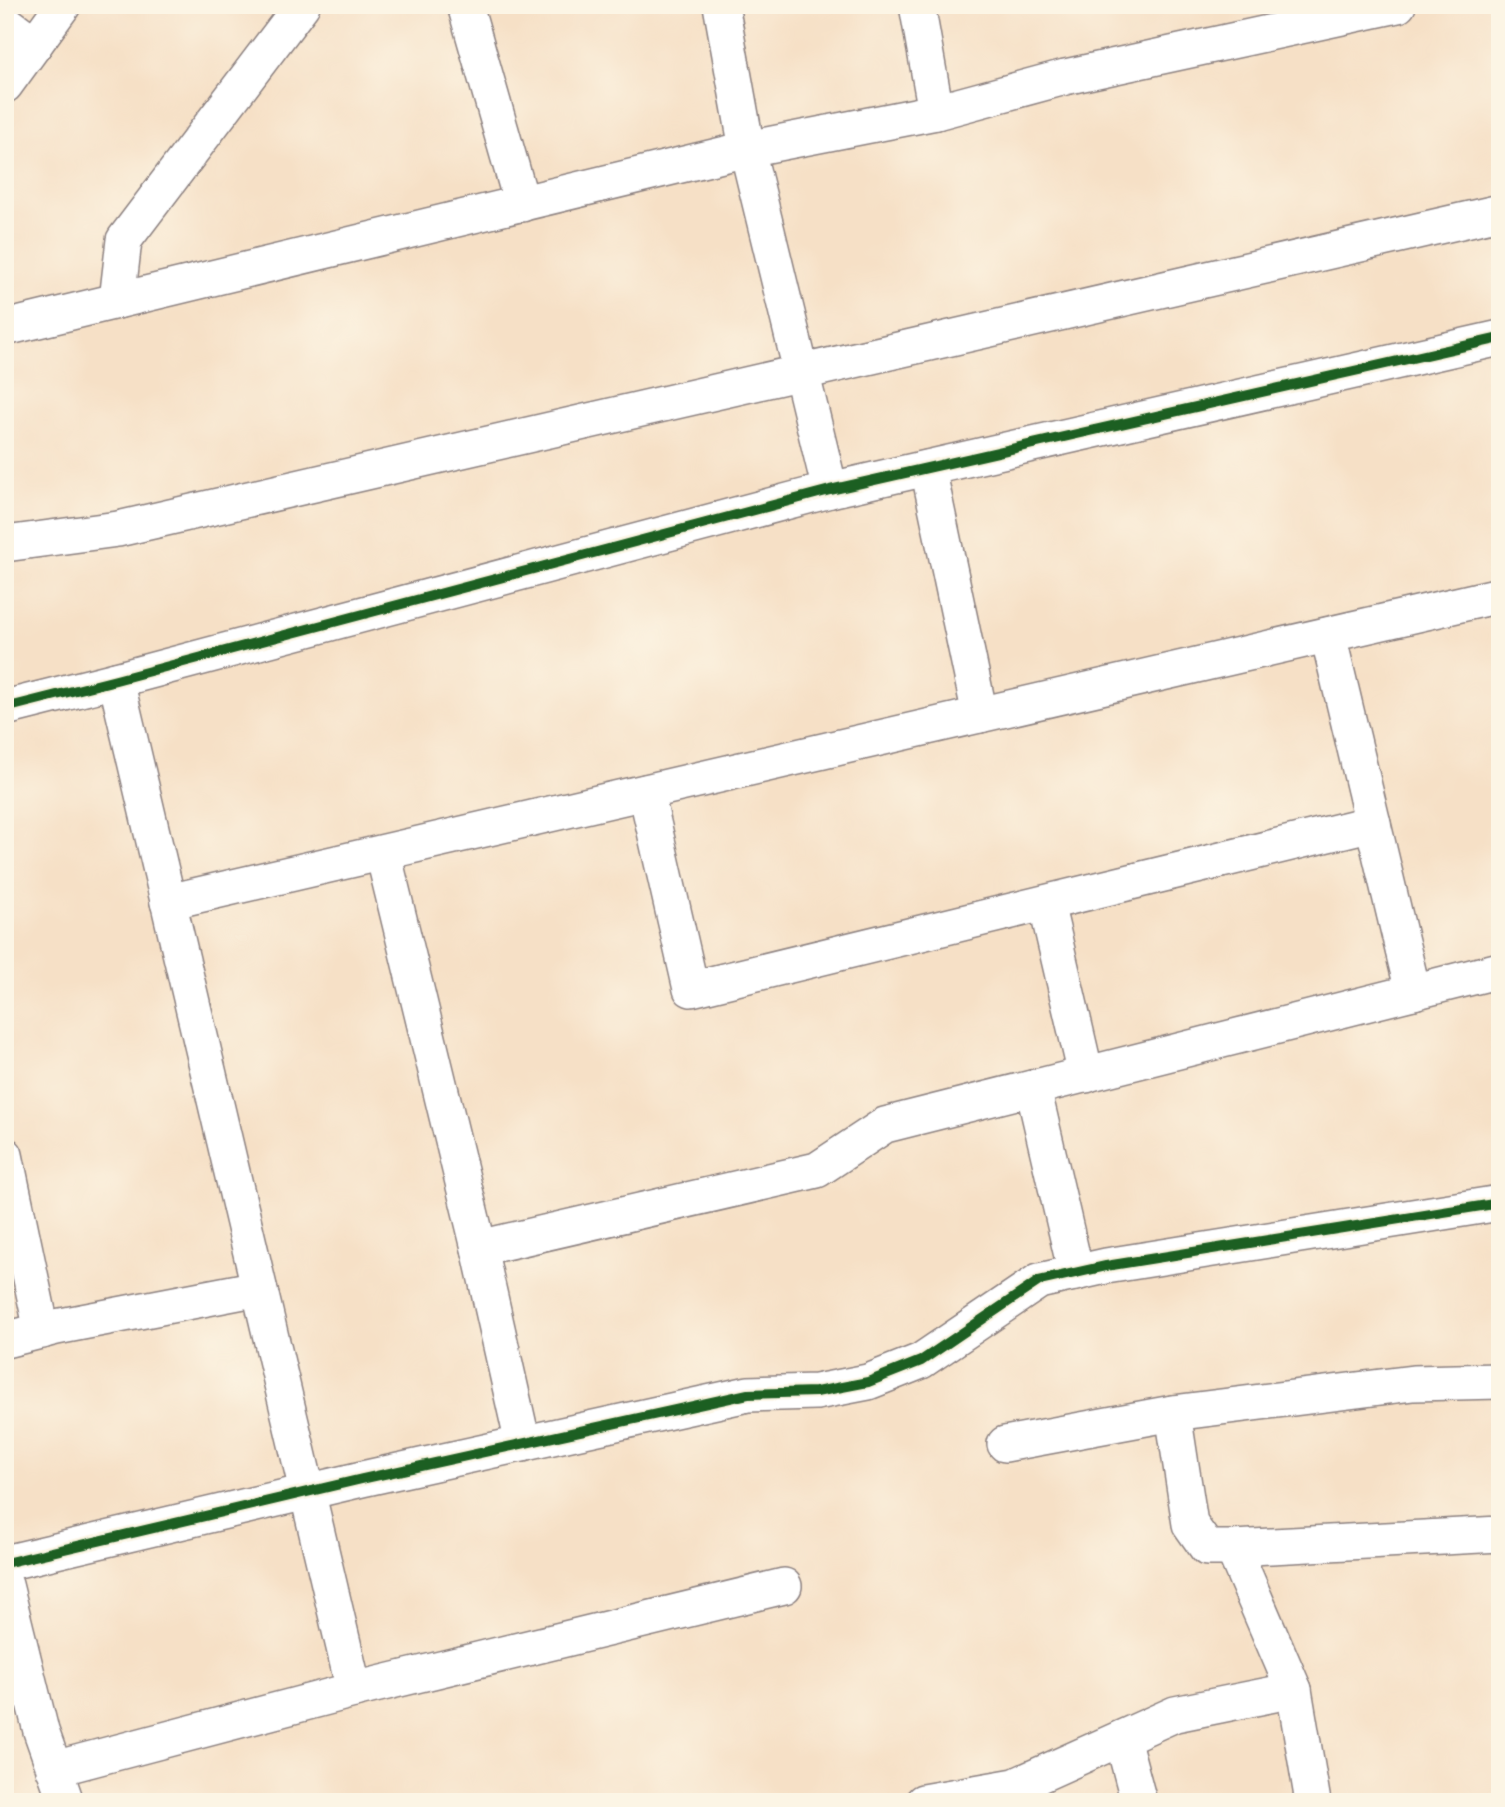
<svg xmlns="http://www.w3.org/2000/svg" width="1505" height="1807" viewBox="0 0 1505 1807" font-family="Delius,sans-serif">
	<style>
		.lines { fill: none; stroke-linecap: round; stroke-linejoin: round }
		.minor-casing { stroke: #8c8180; stroke-width: 38 }
		.minor { stroke: #fff; stroke-width: 35 }
		.cycleway-casing { stroke: #fcf5e5; stroke-width: 15 }
		.cycleway { stroke: #1b5e20; stroke-width: 10 }
	</style>
	<rect width="100%" height="100%" fill="#fcf5e5"/>
	<filter id="ink" filterUnits="userSpaceOnUse"><feTurbulence type="fractalNoise" baseFrequency=".0143" numOctaves="2"/><feDisplacementMap in="SourceGraphic" scale="14" xChannelSelector="R" yChannelSelector="G"/><feConvolveMatrix kernelMatrix="1 2 1 2 8 2 1 2 1" color-interpolation-filters="sRGB"/></filter>
	<filter id="wash" filterUnits="userSpaceOnUse"><feTurbulence type="fractalNoise" baseFrequency=".00686" numOctaves="4" result="noise"/><feDisplacementMap in="SourceGraphic" scale="28" xChannelSelector="R" yChannelSelector="G"/><feGaussianBlur stdDeviation="1.57" result="paint"/><feColorMatrix in="noise" values="0 0 0 0 0 0 0 0 0 0 0 0 0 0 0 0 0 1.4 0 .05"/><feComposite in="paint" operator="in"/></filter>
	<g filter="url(#wash)">
		<rect width="100%" height="100%" fill="#f6e0c6"/>
	</g>
	<g filter="url(#ink)">
		<g class="lines">
			<defs>
				<g id="minor">
					<polyline points="465,5 522,204"/>
					<polyline points="721,5 747,149 830,490"/>
					<polyline points="917,5 936,112"/>
					<polyline points="5,22 35,44"/>
					<polyline points="5,85 63,5"/>
					<polyline points="117,301 124,240 302,5"/>
					<polyline points="5,328 747,149 936,112 1065,77 1398,5"/>
					<polyline points="928,468 980,715"/>
					<polyline points="5,544 118,529 1500,212"/>
					<polyline points="1328,635 1413,992"/>
					<polyline points="116,680 354,1690"/>
					<polyline points="5,708 116,680 830,490 1500,338"/>
					<polyline points="646,792 691,989 1373,823"/>
					<polyline points="383,853 479,1248 523,1444"/>
					<polyline points="168,902 1500,595"/>
					<polyline points="1046,903 1086,1075"/>
					<polyline points="1033,1088 1076,1273"/>
					<polyline points="5,1155 42,1331"/>
					<polyline points="479,1248 817,1170 885,1125 1500,970"/>
					<polyline points="5,1340 56,1327 259,1288"/>
					<polyline points="1173,1413 1190,1524 1207,1548 1233,1548 1500,1534"/>
					<polyline points="1005,1444 1173,1413 1413,1383 1500,1381"/>
					<polyline points="1233,1548 1294,1690 1313,1802"/>
					<polyline points="5,1563 362,1479 748,1394 816,1392 868,1382 921,1361 1039,1281 1106,1266 1500,1203"/>
					<polyline points="5,1585 41,1731 66,1802"/>
					<polyline points="1122,1738 1139,1802"/>
					<polyline points="54,1769 354,1690 784,1586"/>
					<polyline points="923,1802 1015,1786 1175,1714 1294,1690"/>
				</g>
			</defs>
			<!-- minor casing -->
			<use href="#minor" class="minor-casing"/>
			<!-- minor -->
			<use href="#minor" class="minor"/>
			<defs>
				<g id="cycleway">
					<polyline points="5,708 116,680 830,490 1500,338"/>
					<polyline points="5,1563 362,1479 748,1394 816,1392 868,1382 921,1361 1039,1281 1106,1266 1500,1203"/>
				</g>
			</defs>
			<!-- cycleway casing -->
			<use href="#cycleway" class="cycleway-casing"/>
			<!-- cycleway -->
			<use href="#cycleway" class="cycleway"/>
		</g>
	</g>
	<!-- margin -->
	<rect width="1505" height="1807" fill="none" stroke="#fcf5e5" stroke-width="28"/>
</svg>
